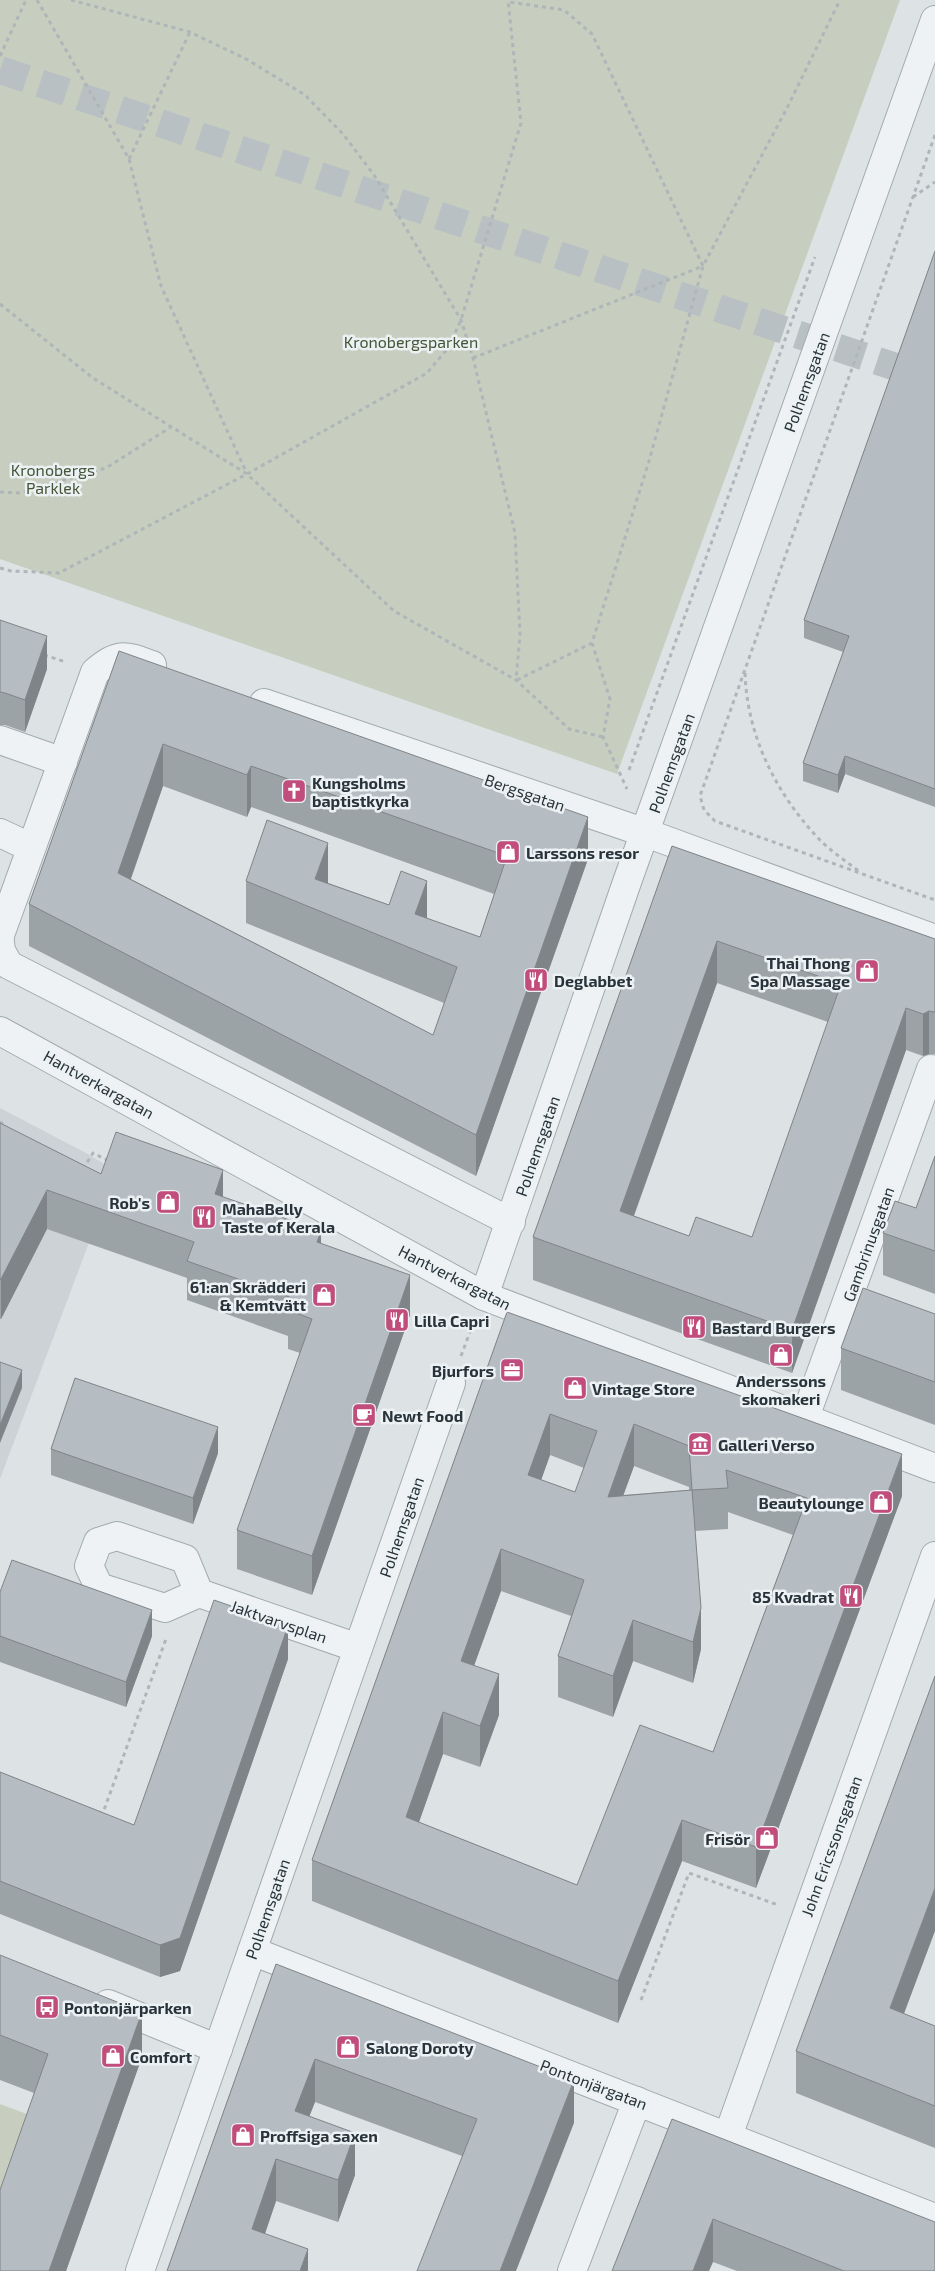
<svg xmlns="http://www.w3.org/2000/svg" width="935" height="2271" viewBox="0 0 935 2271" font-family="'Exo 2',sans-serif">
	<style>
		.built { fill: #ccd2d6 }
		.green { fill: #c7cebf }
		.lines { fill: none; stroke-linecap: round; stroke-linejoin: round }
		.minor-tunnel { stroke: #b9c0c3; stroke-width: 28; stroke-dasharray: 28 14; stroke-linecap: butt }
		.minor-casing { stroke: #a3abae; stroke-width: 30 }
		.path { stroke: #afb5b8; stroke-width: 3; stroke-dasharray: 4 4; stroke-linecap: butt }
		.minor { stroke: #eff2f4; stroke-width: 28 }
		.wall { fill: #9ca3a7; fill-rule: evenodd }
		.shaded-wall { fill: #7f8488 }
		.building { fill: #b5bdc2; stroke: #7f8488; fill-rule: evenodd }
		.labels { text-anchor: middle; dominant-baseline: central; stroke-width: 5; stroke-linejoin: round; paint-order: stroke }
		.park-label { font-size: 16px; fill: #445537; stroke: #ecf1f3 }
		.street-label { font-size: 16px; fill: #28333a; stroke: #ecf1f3 }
		.poi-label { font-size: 16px; font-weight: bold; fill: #28333a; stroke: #ecf1f3; text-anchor: start }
	</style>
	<rect width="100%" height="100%" fill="#dde3e5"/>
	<!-- built -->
	<polygon class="built" points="0,1108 86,1153 116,1171 0,1479"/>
	<!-- green -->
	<g class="green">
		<polygon points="0,0 900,0 617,774 0,559"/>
		<polygon points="0,2104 35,2117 0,2210"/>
	</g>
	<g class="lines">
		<!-- minor-tunnel -->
		<polyline class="minor-tunnel" points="0,70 935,380"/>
		<defs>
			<g id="minor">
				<polyline points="264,703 646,833 935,939"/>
				<polyline points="0,740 63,762"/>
				<polyline points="0,833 30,847"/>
				<path d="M0,935L95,672C119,652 124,655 152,665"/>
				<polyline points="0,942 1,951 9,965 511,1222"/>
				<polyline points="0,1031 484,1296 935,1468"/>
				<polyline points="484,1296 627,882 935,20"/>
				<polyline points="804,1420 931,1069"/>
				<polyline points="199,1593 185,1559 117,1536 98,1542 89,1566 99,1587 165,1608 199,1593 358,1648"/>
				<polyline points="252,1951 935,2218"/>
				<polyline points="108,2004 218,2049"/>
				<polyline points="728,2136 935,1556"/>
				<polyline points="140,2271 451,1383"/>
				<polyline points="572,2271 637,2101"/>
			</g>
		</defs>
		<!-- minor casing -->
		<use href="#minor" class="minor-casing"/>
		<!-- path -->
		<g class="path">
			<polyline points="37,0 129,159 161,286 247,474"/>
			<polyline points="71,0 190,32 248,60 305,95 343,134 374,175 461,320 473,358 515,533 520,635 516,680"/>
			<polyline points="0,56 26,0"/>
			<polyline points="935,135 700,796 704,810 715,821 935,900"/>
			<polyline points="129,159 190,32"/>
			<polyline points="913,197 935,182"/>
			<polyline points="0,304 93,378 247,474 394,611 516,680 569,729 603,737"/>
			<polyline points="473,358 703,266 592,34 564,10 509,2"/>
			<polyline points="0,492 20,493 106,468 171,427"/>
			<polyline points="0,568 11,571 59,573 247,474 427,373 448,348 461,320 521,123 508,0"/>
			<polyline points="592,643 610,699 603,737 627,789"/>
			<polyline points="44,655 66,662"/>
			<path d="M745,673C747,735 775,792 818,838C830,851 846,861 860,872"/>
			<polyline points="517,680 592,643 649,461 703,266 787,108 840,0"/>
			<polyline points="629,770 815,257"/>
			<polyline points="0,1122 2,1123 0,1136"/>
			<polyline points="83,1169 93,1153 109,1161"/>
			<polyline points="461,1356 473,1324"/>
			<polyline points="98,1814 104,1810 166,1639"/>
			<polyline points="641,2000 689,1873 778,1905"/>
		</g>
		<!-- minor -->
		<use href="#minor" class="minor"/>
	</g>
	<!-- wall -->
	<g class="wall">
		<polygon points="935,251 935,807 845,774 838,793 803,781 803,763 843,652 804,638 804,620"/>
		<polygon points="0,620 47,669 25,732 5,725 0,725"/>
		<path d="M119,651L588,859L476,1176L29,946V904ZM163,786L247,817L251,807L494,894L480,937L328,883L246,881V923L444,1003L433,1035L131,879Z"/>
		<path d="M672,846L935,939V1054H929L923,1056L906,1050L792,1373L533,1280V1237ZM717,983L828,1022L752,1237L689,1236L634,1216Z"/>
		<polygon points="0,1123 101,1174 223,1197 321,1244 410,1315 312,1595 237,1569 237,1530 300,1353 288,1349 288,1336 187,1300 187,1278 47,1229 1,1319 0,1319"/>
		<polygon points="935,1156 935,1294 883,1275 883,1233 916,1208"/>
		<path d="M507,1312L902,1496L756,1888L682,1861L618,2023L312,1901V1860ZM550,1455L584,1468L575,1492L541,1480ZM634,1466L689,1487V1490L623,1495ZM728,1512L793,1535L713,1752L577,1885L419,1822L443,1754L480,1767L499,1715L474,1665L501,1591L571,1616L558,1656V1697L613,1717L633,1661L693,1683L701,1649L695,1531L728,1529Z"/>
		<polygon points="935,1314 935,1425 841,1390 841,1348"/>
		<polygon points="51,1449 218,1453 193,1524 51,1475"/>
		<polygon points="0,1592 152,1636 126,1707 0,1662"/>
		<polygon points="288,1659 180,1971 160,1977 0,1914 0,1772 134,1825"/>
		<polygon points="0,1955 142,2057 66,2271 0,2271 34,2093 0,2080"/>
		<polygon points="276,1964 574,2123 462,2156 315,2102 309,2116 355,2175 338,2222 276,2201 265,2234 308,2271 167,2271"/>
		<polygon points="904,2014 935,2026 935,2148 796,2093 796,2051"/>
		<polygon points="672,2119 935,2271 737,2271 713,2262"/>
	</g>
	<!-- shaded-wall -->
	<g class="shaded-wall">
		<polygon points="47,636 47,669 25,732 25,700"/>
		<polygon points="163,744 163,786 118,915 118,873"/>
		<polygon points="845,756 845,774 838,793 838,775"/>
		<polygon points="251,766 251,807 247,817 247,775"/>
		<polygon points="588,817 588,859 476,1176 476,1135"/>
		<polygon points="328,843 328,885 315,879"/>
		<polygon points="427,881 427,923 415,914"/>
		<polygon points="717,941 717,983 620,1254 620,1211"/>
		<polygon points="906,1008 906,1050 792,1373 792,1330"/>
		<polygon points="929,1011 929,1054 923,1056 923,1014"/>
		<polygon points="223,1170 223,1209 215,1194"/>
		<polygon points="47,1190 47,1229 1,1319 1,1279"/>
		<polygon points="321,1231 321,1270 317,1242"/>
		<polygon points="410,1275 410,1315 312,1595 312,1556"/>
		<polygon points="22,1370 22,1388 0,1443 0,1425"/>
		<polygon points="550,1414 550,1455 528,1517 528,1475"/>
		<polygon points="634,1424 634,1466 608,1538 608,1497"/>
		<polygon points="218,1427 218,1453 193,1524 193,1498"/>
		<polygon points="902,1454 902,1496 756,1888 756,1847"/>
		<polygon points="501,1549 501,1591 461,1702 461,1661"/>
		<polygon points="701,1608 701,1649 693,1683 693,1642"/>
		<polygon points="152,1610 152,1636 126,1707 126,1682"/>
		<polygon points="633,1620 633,1661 613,1717 613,1676"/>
		<polygon points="288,1626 288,1659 180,1971 160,1977 160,1945"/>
		<polygon points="499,1674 499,1715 480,1767 480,1726"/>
		<polygon points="443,1712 443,1754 406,1859 406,1817"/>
		<polygon points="682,1820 682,1861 618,2023 618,1981"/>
		<polygon points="935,1888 935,1931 890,2051 890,2008"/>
		<polygon points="142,2012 142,2057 66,2271 49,2271"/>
		<polygon points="315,2059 315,2102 295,2153 295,2111"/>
		<polygon points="574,2080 574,2123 516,2271 500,2271"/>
		<polygon points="355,2133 355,2175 338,2222 338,2180"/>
		<polygon points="276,2159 276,2201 252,2271 252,2229"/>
		<polygon points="713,2219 713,2262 709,2271 693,2271"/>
		<polygon points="308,2249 308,2271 300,2271"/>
	</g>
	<!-- building -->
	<g class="building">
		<polygon points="935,251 935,789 845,756 838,775 803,763 849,636 804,620"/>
		<polygon points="0,620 47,636 25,700 5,693 0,692"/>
		<path d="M119,651L588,817L476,1135L29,904ZM163,744L247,775L251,766L507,856L480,937L415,914L427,881L401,871L389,905L315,879L328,843L267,820L246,881L457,967L433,1035L118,873Z"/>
		<path d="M672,846L935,939V1012L929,1011L923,1014L906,1008L792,1330L533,1237ZM717,941L841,984L752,1237L696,1217L689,1236L620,1211Z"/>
		<polygon points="0,1123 101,1174 116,1132 223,1170 215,1194 321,1231 317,1242 410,1275 312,1556 237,1530 312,1319 288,1310 292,1298 187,1261 194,1242 47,1190 1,1279 0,1280"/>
		<polygon points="935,1156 935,1251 883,1233 895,1201 916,1208"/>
		<polygon points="863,1288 935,1314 935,1382 841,1348"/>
		<path d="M507,1312L902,1454L756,1847L682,1820L618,1981L312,1860ZM550,1414L597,1431L575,1492L528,1475ZM634,1424L689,1446L692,1490L608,1497ZM726,1470L807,1498L713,1752L640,1725L577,1885L406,1817L443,1712L480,1726L499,1674L461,1661L501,1549L584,1580L558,1656L613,1676L633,1620L693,1642L701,1608L692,1490L728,1488Z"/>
		<polygon points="0,1362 22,1370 0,1425"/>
		<polygon points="75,1378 218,1427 193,1498 51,1449"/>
		<polygon points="12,1560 152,1610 126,1682 0,1636 0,1592"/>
		<polygon points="214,1600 288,1626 180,1938 160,1945 0,1881 0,1772 134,1825"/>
		<polygon points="935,1676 935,1888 890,2008 935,2026 935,2106 796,2051"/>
		<polygon points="0,1955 142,2012 49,2271 0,2271 0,2190 48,2054 0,2035"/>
		<polygon points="276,1964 574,2080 500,2271 417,2271 477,2119 315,2059 295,2111 355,2133 338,2180 276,2159 252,2229 308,2249 300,2271 167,2271"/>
		<polygon points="672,2119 935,2222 935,2271 844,2271 713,2219 693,2271 612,2271"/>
	</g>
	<!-- icons -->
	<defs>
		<symbol id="church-square" viewBox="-11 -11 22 22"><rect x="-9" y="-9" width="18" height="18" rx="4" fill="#c04d7b" stroke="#ecf1f3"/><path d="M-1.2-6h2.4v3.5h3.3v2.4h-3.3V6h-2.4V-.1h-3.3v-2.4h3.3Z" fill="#fff"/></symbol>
		<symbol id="shop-square" viewBox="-11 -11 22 22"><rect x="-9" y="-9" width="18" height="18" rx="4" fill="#c04d7b" stroke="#ecf1f3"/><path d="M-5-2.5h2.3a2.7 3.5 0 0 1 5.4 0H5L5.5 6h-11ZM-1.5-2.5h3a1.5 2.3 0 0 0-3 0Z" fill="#fff"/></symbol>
		<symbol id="restaurant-square" viewBox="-11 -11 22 22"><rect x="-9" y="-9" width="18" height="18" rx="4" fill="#c04d7b" stroke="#ecf1f3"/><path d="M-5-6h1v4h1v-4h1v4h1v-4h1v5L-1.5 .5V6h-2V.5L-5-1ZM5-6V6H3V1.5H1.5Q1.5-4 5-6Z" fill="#fff"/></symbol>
		<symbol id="office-square" viewBox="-11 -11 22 22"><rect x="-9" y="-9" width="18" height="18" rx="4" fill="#c04d7b" stroke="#ecf1f3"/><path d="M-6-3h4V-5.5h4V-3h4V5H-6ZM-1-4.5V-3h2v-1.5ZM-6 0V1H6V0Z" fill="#fff"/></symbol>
		<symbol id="cafe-square" viewBox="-11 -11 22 22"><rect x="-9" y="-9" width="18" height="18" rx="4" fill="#c04d7b" stroke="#ecf1f3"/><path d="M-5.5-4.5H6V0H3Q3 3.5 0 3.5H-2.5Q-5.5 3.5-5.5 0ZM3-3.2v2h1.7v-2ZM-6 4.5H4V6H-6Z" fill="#fff"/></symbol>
		<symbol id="museum-square" viewBox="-11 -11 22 22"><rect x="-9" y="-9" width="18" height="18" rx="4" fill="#c04d7b" stroke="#ecf1f3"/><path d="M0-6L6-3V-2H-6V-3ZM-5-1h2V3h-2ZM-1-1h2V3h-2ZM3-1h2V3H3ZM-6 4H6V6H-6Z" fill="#fff"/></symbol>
		<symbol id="bus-square" viewBox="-11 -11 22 22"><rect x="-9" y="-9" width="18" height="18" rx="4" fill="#c04d7b" stroke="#ecf1f3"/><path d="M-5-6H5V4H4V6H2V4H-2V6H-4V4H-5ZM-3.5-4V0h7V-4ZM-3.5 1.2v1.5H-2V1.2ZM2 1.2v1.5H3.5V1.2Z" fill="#fff"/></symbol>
	</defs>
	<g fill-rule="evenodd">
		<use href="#church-square" x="280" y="777" width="28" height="28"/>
		<use href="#shop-square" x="494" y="838" width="28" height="28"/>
		<use href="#shop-square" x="853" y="957" width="28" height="28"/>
		<use href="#restaurant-square" x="522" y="966" width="28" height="28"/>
		<use href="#shop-square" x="154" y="1188" width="28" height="28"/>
		<use href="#restaurant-square" x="190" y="1203" width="28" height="28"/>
		<use href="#shop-square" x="310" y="1281" width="28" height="28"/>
		<use href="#restaurant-square" x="383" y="1306" width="28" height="28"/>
		<use href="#restaurant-square" x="680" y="1313" width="28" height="28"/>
		<use href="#shop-square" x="767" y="1341" width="28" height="28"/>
		<use href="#office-square" x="498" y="1356" width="28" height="28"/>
		<use href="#shop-square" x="561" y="1374" width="28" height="28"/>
		<use href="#cafe-square" x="350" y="1401" width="28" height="28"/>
		<use href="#museum-square" x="686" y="1430" width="28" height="28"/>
		<use href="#shop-square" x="867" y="1488" width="28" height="28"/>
		<use href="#restaurant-square" x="837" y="1582" width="28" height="28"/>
		<use href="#shop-square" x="753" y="1824" width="28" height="28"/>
		<use href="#bus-square" x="33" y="1993" width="28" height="28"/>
		<use href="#shop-square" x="334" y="2033" width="28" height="28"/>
		<use href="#shop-square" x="99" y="2042" width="28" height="28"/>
		<use href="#shop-square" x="229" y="2121" width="28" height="28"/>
	</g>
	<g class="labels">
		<!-- park labels -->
		<g class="park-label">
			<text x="411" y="341">Kronobergsparken</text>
			<text x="53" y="469">Kronobergs<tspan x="53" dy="18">Parklek</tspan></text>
		</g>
		<!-- street labels -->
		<g class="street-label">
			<text transform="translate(806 382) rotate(-70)">Polhemsgatan</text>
			<text transform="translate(671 763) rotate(-70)">Polhemsgatan</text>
			<text transform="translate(525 792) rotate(19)">Bergsgatan</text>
			<text transform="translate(99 1084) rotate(29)">Hantverkargatan</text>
			<text transform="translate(537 1146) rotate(-71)">Polhemsgatan</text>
			<text transform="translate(868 1244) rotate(-70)">Gambrinusgatan</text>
			<text transform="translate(455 1277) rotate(27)">Hantverkargatan</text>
			<text transform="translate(401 1527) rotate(-71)">Polhemsgatan</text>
			<text transform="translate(279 1621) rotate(19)">Jaktvarvsplan</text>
			<text transform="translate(831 1846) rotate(-70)">John Ericssonsgatan</text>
			<text transform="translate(267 1909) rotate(-71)">Polhemsgatan</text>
			<text transform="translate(594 2084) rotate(21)">Pontonjärgatan</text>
		</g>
		<!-- poi labels -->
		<g class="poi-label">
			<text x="312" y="782">Kungsholms<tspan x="312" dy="18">baptistkyrka</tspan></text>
			<text x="526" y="852">Larssons resor</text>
			<text x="850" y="962" text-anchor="end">Thai Thong<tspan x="850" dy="18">Spa Massage</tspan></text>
			<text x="554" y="980">Deglabbet</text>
			<text x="150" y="1202" text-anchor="end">Rob's</text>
			<text x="222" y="1208">MahaBelly<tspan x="222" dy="18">Taste of Kerala</tspan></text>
			<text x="306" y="1286" text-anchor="end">61:an Skrädderi<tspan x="306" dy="18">&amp; Kemtvätt</tspan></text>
			<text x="414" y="1320">Lilla Capri</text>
			<text x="712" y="1327">Bastard Burgers</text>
			<text x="494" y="1370" text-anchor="end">Bjurfors</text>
			<text x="781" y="1380" text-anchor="middle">Anderssons<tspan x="781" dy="18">skomakeri</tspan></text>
			<text x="592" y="1388">Vintage Store</text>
			<text x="382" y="1415">Newt Food</text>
			<text x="718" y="1444">Galleri Verso</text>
			<text x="864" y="1502" text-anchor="end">Beautylounge</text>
			<text x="834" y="1596" text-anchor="end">85 Kvadrat</text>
			<text x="750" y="1838" text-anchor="end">Frisör</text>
			<text x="64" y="2007">Pontonjärparken</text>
			<text x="366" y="2047">Salong Doroty</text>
			<text x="130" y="2056">Comfort</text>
			<text x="260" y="2135">Proffsiga saxen</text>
		</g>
	</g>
</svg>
